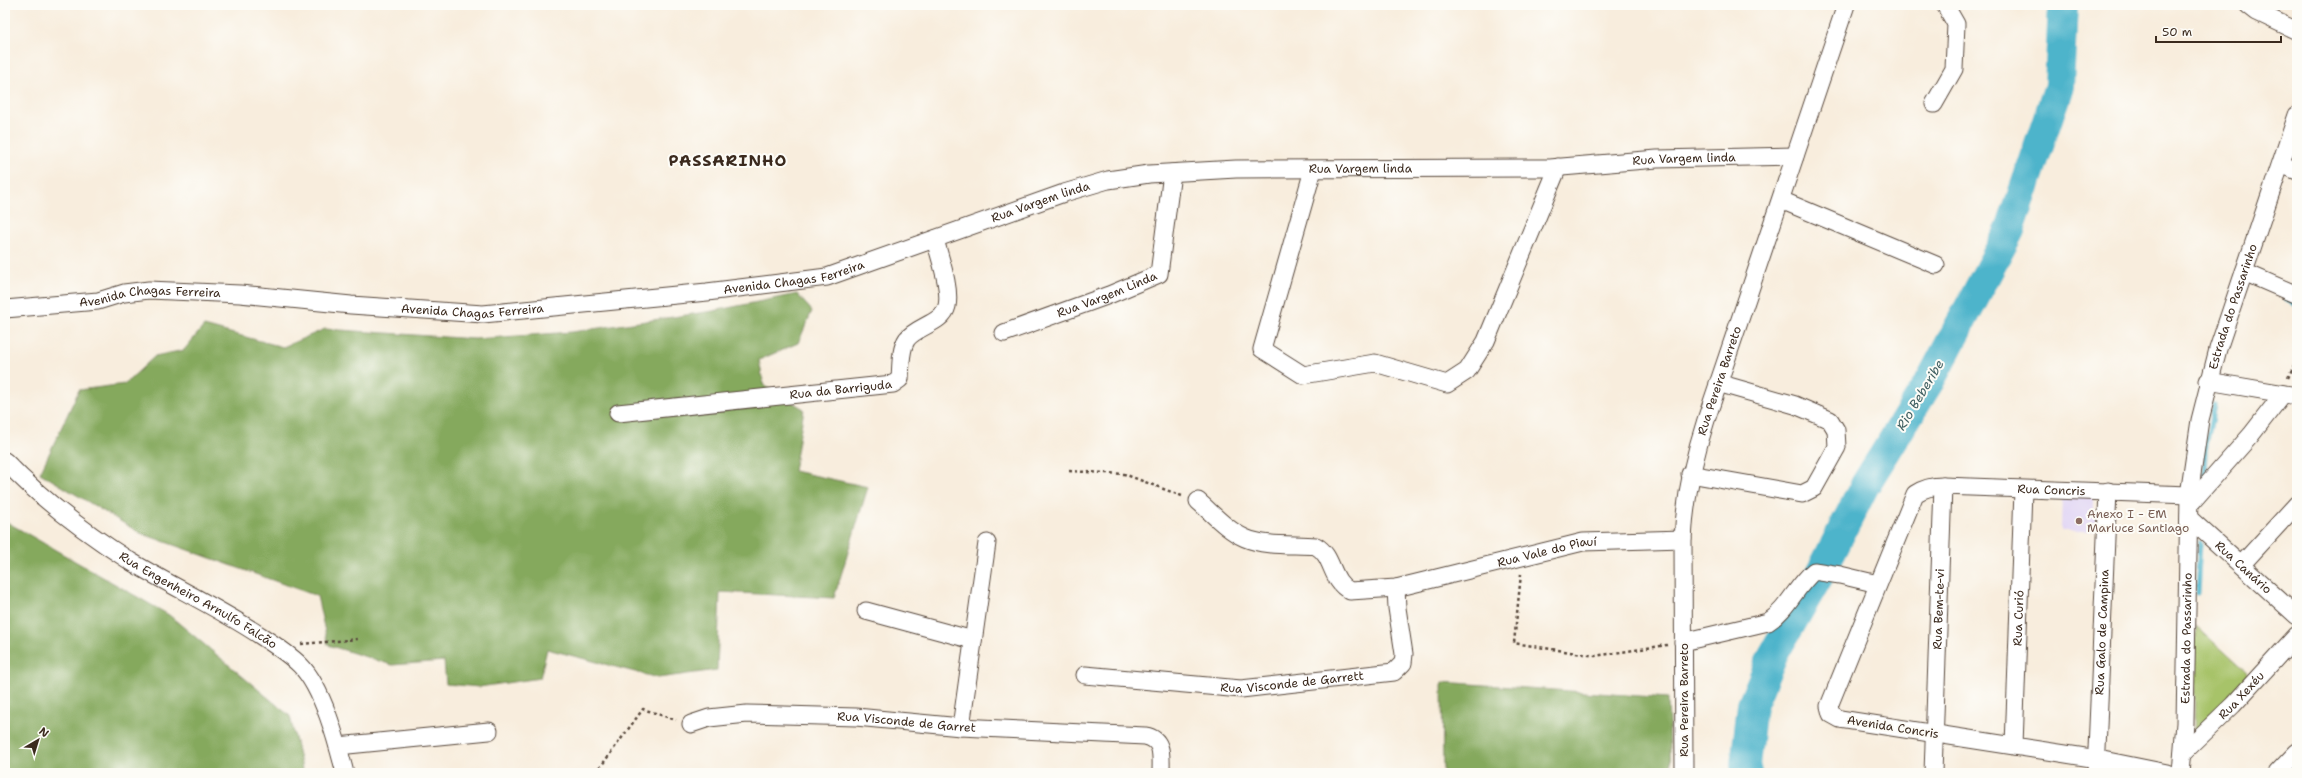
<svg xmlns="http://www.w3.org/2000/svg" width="2302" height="778" viewBox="0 0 2302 778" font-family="'Shantell Sans',sans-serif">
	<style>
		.built { fill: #e0d4f4 }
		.green { fill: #a7c369; stroke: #717644 }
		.forest { fill: #85a95d; stroke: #606a3e }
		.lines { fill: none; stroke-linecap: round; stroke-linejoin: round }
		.stream { stroke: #4db4cb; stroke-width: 5 }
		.river { stroke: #4db4cb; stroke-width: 30 }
		.minor-casing { stroke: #57473b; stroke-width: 19 }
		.path { stroke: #57473b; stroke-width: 2.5; stroke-dasharray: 3 3; stroke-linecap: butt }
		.minor { stroke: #fff; stroke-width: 17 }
		.education-dot { fill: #8d6e63; stroke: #fdfcf7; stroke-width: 1.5 }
		.labels { text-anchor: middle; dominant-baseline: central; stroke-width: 4; stroke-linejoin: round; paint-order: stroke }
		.street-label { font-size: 12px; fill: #3b2a1e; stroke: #fdfcf7 }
		.education-label { font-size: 12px; fill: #785e54; stroke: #fdfcf7; text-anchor: start }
		.water-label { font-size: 13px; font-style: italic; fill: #426163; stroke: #fdfcf7 }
		.district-label { font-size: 16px; font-weight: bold; letter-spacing: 1px; fill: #3b2a1e; stroke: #fdfcf7 }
	</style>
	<rect width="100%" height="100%" fill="#fdfcf7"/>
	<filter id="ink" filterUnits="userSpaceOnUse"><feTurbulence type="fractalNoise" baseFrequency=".025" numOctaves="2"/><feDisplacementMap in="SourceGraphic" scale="8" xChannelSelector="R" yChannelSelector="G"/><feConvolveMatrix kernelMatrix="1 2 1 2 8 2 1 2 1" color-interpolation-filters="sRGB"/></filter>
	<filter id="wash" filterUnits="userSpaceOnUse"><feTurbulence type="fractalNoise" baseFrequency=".012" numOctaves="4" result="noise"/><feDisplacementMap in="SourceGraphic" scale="16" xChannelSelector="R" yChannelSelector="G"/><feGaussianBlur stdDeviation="0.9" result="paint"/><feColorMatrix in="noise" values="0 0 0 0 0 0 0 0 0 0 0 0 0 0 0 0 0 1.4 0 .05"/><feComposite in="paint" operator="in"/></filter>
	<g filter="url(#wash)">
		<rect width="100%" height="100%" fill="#f8eddd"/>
		<!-- built -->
		<polygon class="built" points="2062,495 2094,496 2094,511 2097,512 2095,531 2061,531"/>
		<!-- green -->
		<polygon class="green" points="2196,626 2249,674 2198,734 2194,735"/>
		<!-- forest -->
		<g class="forest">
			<polygon points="797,294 812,311 798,343 759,360 764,386 804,409 794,471 868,487 834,598 720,592 717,670 658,678 547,649 540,678 479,687 446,684 444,661 392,665 328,645 317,596 140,533 40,473 79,390 125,384 155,356 184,350 204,326 283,347 325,329 475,339 572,332 713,311"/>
			<polygon points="5,521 169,615 290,716 303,773 5,773"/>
			<polygon points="1442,682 1668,698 1671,773 1443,773"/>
		</g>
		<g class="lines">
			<!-- stream -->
			<g class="stream">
				<polyline points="2285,299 2297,305"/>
				<polyline points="2204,478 2205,451 2214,405"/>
				<polyline points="2197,593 2200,543"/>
			</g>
			<!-- river -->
			<polyline class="river" points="1747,773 1745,765 1752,705 1773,655 1820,574 1865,485 1931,379 2010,230 2059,86 2063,5"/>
		</g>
	</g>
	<g filter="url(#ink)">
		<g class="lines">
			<defs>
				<g id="minor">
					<polyline points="2248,5 2257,12 2297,31"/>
					<polyline points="1934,104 1954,69 1956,24 1945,5"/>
					<polyline points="2281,164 2297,171"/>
					<polyline points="1313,170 1262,349 1303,375 1375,363 1447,384 1467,371 1486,341 1558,167"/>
					<polyline points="1781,200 1936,265"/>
					<polyline points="2244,272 2297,295"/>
					<path id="s1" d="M5,309L98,301L124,293L149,290L240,294L351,305L483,314L707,292L827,277L1064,193L1108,180L1149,174L1236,169L1550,168L1657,159L1795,156"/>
					<path id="s2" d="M1004,333L1109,295L1159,274L1172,173"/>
					<polyline points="2208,381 2297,396"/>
					<path id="s3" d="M618,413L893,384L900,379C901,367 900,349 907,339C917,326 943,323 947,306C951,288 939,256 935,239"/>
					<path id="s4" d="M5,461C41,499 86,533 130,561C173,587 219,608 261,636C275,645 289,654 300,665C323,688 337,742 345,773"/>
					<polyline points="1690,474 1802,494 1814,488 1837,447 1836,430 1830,420 1795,405 1718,383"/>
					<path id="s5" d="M1198,501C1213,514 1227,530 1245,538C1266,547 1293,544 1316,546C1334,556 1330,581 1350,591L1396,588L1583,542L1683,539"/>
					<polyline points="2190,504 2251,435 2283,394"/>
					<path id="s6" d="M2190,519L2297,616"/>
					<polyline points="2242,564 2297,504"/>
					<polyline points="866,611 973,640"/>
					<path d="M1683,642L1768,622C1788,609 1796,586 1814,571L1840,575L1878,584"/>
					<path id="s7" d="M1085,675L1241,689L1394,672L1403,663L1404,654L1397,608L1396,588"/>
					<path id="s8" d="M691,724L709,718L747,714L856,717L961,727L1145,736C1164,739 1161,757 1161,773"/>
					<polyline points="961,727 987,543"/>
					<polyline points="338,746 489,731"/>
					<path id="s9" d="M2014,746L2023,490"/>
					<path id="s10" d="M2183,753L2233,705L2297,635"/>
					<path id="s11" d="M1684,773L1683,539C1685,498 1693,460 1706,420L1846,5"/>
					<path id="s12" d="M1933,773L1943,486"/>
					<path id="s13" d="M2096,773L2108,491"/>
					<path id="s14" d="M2167,773L2098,759L1840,719L1831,714L1829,706L1915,494C1924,488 1932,486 1943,486L2189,495"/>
					<path id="s15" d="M2181,773L2185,723L2189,495L2200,420L2218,349L2297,115"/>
					<polyline points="2277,773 2297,752"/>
				</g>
			</defs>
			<!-- minor casing -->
			<use href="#minor" class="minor-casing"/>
			<!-- path -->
			<g class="path">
				<polyline points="2288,378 2297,359"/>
				<polyline points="1069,471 1124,474 1182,496"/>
				<polyline points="1521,574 1514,643 1595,656 1667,645"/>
				<polyline points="301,644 359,639"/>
				<polyline points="596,773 643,709 676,720"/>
			</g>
			<!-- minor -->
			<use href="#minor" class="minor"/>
		</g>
	</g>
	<!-- markers -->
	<circle class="education-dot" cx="2079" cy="521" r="4"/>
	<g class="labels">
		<!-- street labels -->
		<g class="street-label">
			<text stroke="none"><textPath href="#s1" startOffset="1701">Rua Vargem linda</textPath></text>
			<text stroke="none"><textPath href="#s1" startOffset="1377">Rua Vargem linda</textPath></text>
			<text stroke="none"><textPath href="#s1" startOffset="1053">Rua Vargem linda</textPath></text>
			<text stroke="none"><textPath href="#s1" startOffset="794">Avenida Chagas Ferreira</textPath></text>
			<text stroke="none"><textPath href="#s2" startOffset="110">Rua Vargem Linda</textPath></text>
			<text stroke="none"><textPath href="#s1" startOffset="146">Avenida Chagas Ferreira</textPath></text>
			<text stroke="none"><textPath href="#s1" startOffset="470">Avenida Chagas Ferreira</textPath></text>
			<text stroke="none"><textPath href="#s15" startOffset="472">Estrada do Passarinho</textPath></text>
			<text stroke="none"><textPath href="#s11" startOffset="397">Rua Pereira Barreto</textPath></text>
			<text stroke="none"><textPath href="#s3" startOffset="224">Rua da Barriguda</textPath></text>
			<text stroke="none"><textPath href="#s14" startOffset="717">Rua Concris</textPath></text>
			<text stroke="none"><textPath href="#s5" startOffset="391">Rua Vale do Piauí</textPath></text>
			<text stroke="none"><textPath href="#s6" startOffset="72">Rua Canário</textPath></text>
			<text stroke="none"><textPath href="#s4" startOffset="239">Rua Engenheiro Arnulfo Falcão</textPath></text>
			<text stroke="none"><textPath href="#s12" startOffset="164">Rua Bem-te-vi</textPath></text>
			<text stroke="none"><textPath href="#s9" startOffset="128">Rua Curió</textPath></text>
			<text stroke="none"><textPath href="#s13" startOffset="141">Rua Galo de Campina</textPath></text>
			<text stroke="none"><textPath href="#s15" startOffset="135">Estrada do Passarinho</textPath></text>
			<text stroke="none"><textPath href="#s7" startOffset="208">Rua Visconde de Garrett</textPath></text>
			<text stroke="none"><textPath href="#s10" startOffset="82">Rua Xexéu</textPath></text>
			<text transform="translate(1684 700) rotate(-90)">Rua Pereira Barreto</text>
			<text stroke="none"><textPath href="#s8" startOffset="217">Rua Visconde de Garret</textPath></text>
			<text transform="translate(1893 727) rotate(9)">Avenida Concris</text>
		</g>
		<!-- education labels -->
		<g class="education-label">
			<text x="2087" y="514">Anexo I - EM<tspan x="2087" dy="14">Marluce Santiago</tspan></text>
		</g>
		<!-- water labels -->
		<g class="water-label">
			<text transform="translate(1920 395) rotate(-59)">Rio Beberibe</text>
		</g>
		<!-- district labels -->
		<g class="district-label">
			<text x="728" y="160">PASSARINHO</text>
		</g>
	</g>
	<!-- margin -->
	<rect width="2302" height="778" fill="none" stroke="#fdfcf7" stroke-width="20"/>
	<!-- north arrow -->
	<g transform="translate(38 740) rotate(38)" stroke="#fdfcf7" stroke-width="3" paint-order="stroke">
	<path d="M0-3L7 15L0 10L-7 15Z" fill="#3b2a1e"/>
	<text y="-6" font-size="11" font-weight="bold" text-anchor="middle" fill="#3b2a1e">N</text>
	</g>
	<!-- scale -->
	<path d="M2156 36v6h125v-6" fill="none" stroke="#3b2a1e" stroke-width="2"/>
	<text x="2162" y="36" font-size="12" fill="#3b2a1e" stroke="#fdfcf7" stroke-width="3" paint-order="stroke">50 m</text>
</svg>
